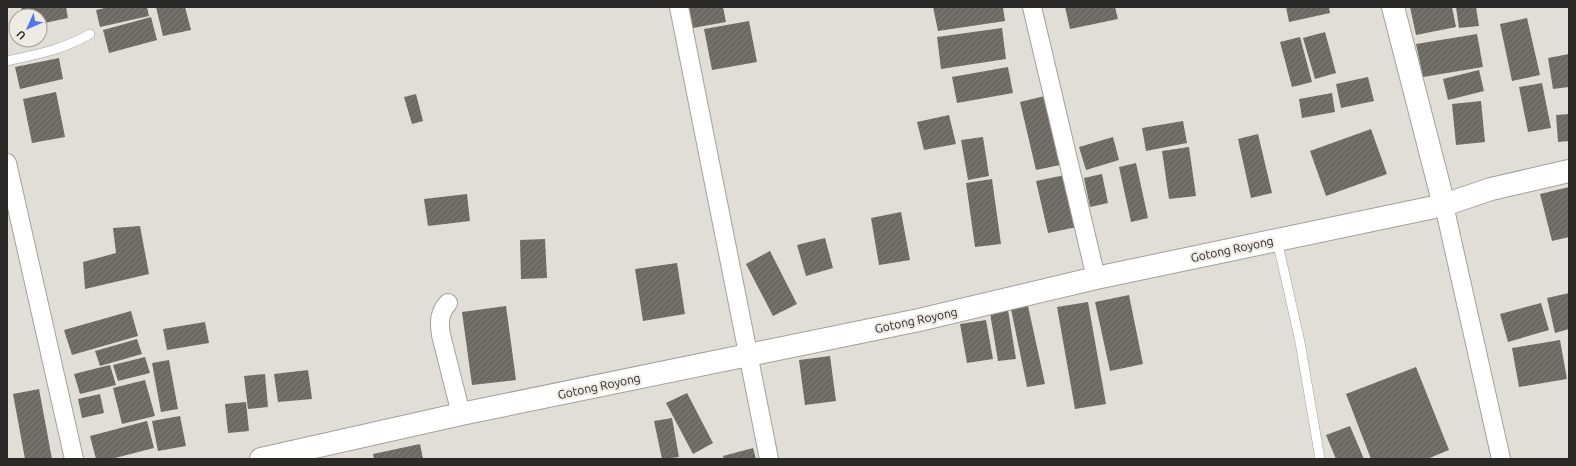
<svg xmlns="http://www.w3.org/2000/svg" width="1576" height="466" viewBox="0 0 1576 466" font-family="Ubuntu,sans-serif">
	<style>
		.building { fill: url(#building-hatch) }
		.lines { fill: none; stroke-linecap: round; stroke-linejoin: round }
		.lane-casing { stroke: #a3a09a; stroke-width: 10 }
		.street-casing { stroke: #a3a09a; stroke-width: 20 }
		.secondary-casing { stroke: #a3a09a; stroke-width: 24 }
		.lane { stroke: #fff; stroke-width: 9 }
		.street { stroke: #fff; stroke-width: 18 }
		.secondary { stroke: #fff; stroke-width: 22 }
		.labels { text-anchor: middle; dominant-baseline: central; stroke-width: 4; stroke-linejoin: round; paint-order: stroke }
		.street-label { font-size: 12px; fill: #2a2927; stroke: #eeebe4 }
	</style>
	<defs>
		<pattern id="building-hatch" width="6" height="6" patternUnits="userSpaceOnUse"><rect width="6" height="6" fill="#6c6963"/><path d="M-1 1l2-2M0 6l6-6M5 7l2-2" fill="none" stroke="#817e7a"/></pattern>
	</defs>
	<rect width="100%" height="100%" fill="#e1ded7"/>
	<!-- building -->
	<g class="building">
		<polygon points="21,7 66,7 68,18 40,24 40,16 23,16"/>
		<polygon points="109,7 147,7 149,16 100,27 96,10"/>
		<polygon points="156,7 185,7 191,30 163,36"/>
		<polygon points="689,7 723,7 726,22 693,28"/>
		<polygon points="933,7 1003,7 1005,21 938,31"/>
		<polygon points="1065,7 1115,7 1118,19 1070,29"/>
		<polygon points="1286,7 1329,7 1330,13 1289,22"/>
		<polygon points="1410,7 1452,7 1456,27 1416,35"/>
		<polygon points="1456,7 1476,7 1479,26 1459,28"/>
		<polygon points="151,17 157,40 109,53 103,30"/>
		<polygon points="1527,18 1540,75 1512,81 1500,24"/>
		<polygon points="749,21 757,62 712,70 704,29"/>
		<polygon points="1002,28 1006,59 941,69 937,37"/>
		<polygon points="1325,32 1336,73 1315,79 1303,38"/>
		<polygon points="1477,34 1483,67 1423,77 1416,44"/>
		<polygon points="1300,37 1312,82 1292,87 1280,42"/>
		<polygon points="1569,54 1569,87 1553,89 1548,58"/>
		<polygon points="59,58 63,79 20,89 15,67"/>
		<polygon points="1008,67 1013,93 957,103 952,77"/>
		<polygon points="1479,70 1484,91 1448,100 1443,79"/>
		<polygon points="1368,77 1374,101 1341,108 1336,84"/>
		<polygon points="1542,83 1551,128 1528,132 1519,87"/>
		<polygon points="56,92 65,137 32,143 23,99"/>
		<polygon points="1332,93 1335,112 1302,118 1299,99"/>
		<polygon points="416,94 423,121 412,124 404,97"/>
		<polygon points="1049,95 1065,164 1036,170 1020,102"/>
		<polygon points="1481,101 1485,142 1456,145 1452,104"/>
		<polygon points="1569,114 1569,141 1558,142 1556,115"/>
		<polygon points="949,115 956,144 924,150 917,122"/>
		<polygon points="1183,121 1187,143 1146,151 1142,128"/>
		<polygon points="1371,129 1387,174 1326,196 1310,151"/>
		<polygon points="1258,134 1272,193 1251,198 1238,139"/>
		<polygon points="983,137 989,176 968,180 961,140"/>
		<polygon points="1113,137 1119,160 1086,170 1079,147"/>
		<polygon points="1189,147 1196,196 1169,199 1162,151"/>
		<polygon points="1136,163 1148,218 1131,222 1119,167"/>
		<polygon points="1102,174 1108,203 1090,207 1084,178"/>
		<polygon points="1065,175 1077,227 1048,233 1036,181"/>
		<polygon points="992,179 1001,244 975,247 966,183"/>
		<polygon points="1569,187 1569,237 1552,241 1540,194"/>
		<polygon points="467,194 470,221 428,226 424,199"/>
		<polygon points="901,212 910,260 879,265 871,218"/>
		<polygon points="140,226 149,274 85,289 83,262 116,253 113,228"/>
		<polygon points="825,238 833,268 806,276 797,245"/>
		<polygon points="545,239 547,278 521,279 520,240"/>
		<polygon points="770,251 797,304 773,316 746,264"/>
		<polygon points="677,263 685,314 643,321 635,269"/>
		<polygon points="1569,293 1569,329 1555,333 1547,298"/>
		<polygon points="1129,295 1143,364 1110,371 1095,302"/>
		<polygon points="1088,302 1106,404 1075,409 1057,307"/>
		<polygon points="1541,303 1549,330 1508,342 1500,314"/>
		<polygon points="506,306 516,380 472,385 462,312"/>
		<polygon points="1028,306 1045,384 1027,387 1011,309"/>
		<polygon points="1008,310 1016,359 998,361 990,313"/>
		<polygon points="131,311 138,336 72,355 64,330"/>
		<polygon points="986,320 993,359 967,363 960,324"/>
		<polygon points="205,322 209,343 167,350 163,329"/>
		<polygon points="137,339 142,354 100,366 95,351"/>
		<polygon points="1560,340 1567,379 1519,387 1512,348"/>
		<polygon points="830,356 836,401 805,405 799,360"/>
		<polygon points="145,357 150,373 118,381 113,365"/>
		<polygon points="169,360 178,409 161,412 152,363"/>
		<polygon points="110,365 116,385 80,394 74,374"/>
		<polygon points="1416,367 1449,450 1427,459 1371,459 1346,394"/>
		<polygon points="308,370 312,399 278,402 274,374"/>
		<polygon points="265,374 268,407 248,409 244,376"/>
		<polygon points="145,380 155,416 122,424 113,388"/>
		<polygon points="39,389 52,459 25,459 13,394"/>
		<polygon points="687,393 713,443 693,454 666,403"/>
		<polygon points="100,394 104,413 82,418 78,399"/>
		<polygon points="246,402 249,431 228,433 225,404"/>
		<polygon points="180,416 186,446 158,451 152,421"/>
		<polygon points="672,418 679,457 662,459 654,421"/>
		<polygon points="147,421 154,448 111,459 96,459 90,436"/>
		<polygon points="1350,426 1364,459 1336,459 1326,435"/>
		<polygon points="420,444 423,459 374,459 373,454"/>
		<polygon points="753,448 756,459 724,459 723,456"/>
	</g>
	<g class="lines">
		<defs>
			<g id="lane">
				<path d="M7,61C38,54 62,50 90,34"/>
				<polyline points="1277,240 1300,342 1320,459"/>
			</g>
			<g id="street">
				<polyline points="679,7 769,459"/>
				<polyline points="1032,7 1096,278"/>
				<polyline points="7,163 74,459"/>
				<polyline points="1444,205 1501,459"/>
				<path d="M448,303C439,313 439,322 441,335L461,414"/>
			</g>
			<g id="secondary">
				<polyline points="1393,7 1444,205"/>
				<polyline points="261,459 461,414 919,320 1096,278 1444,205 1491,189 1569,171"/>
			</g>
		</defs>
		<!-- lane casing -->
		<use href="#lane" class="lane-casing"/>
		<!-- street casing -->
		<use href="#street" class="street-casing"/>
		<!-- secondary casing -->
		<use href="#secondary" class="secondary-casing"/>
		<!-- lane -->
		<use href="#lane" class="lane"/>
		<!-- street -->
		<use href="#street" class="street"/>
		<!-- secondary -->
		<use href="#secondary" class="secondary"/>
	</g>
	<g class="labels">
		<!-- street labels -->
		<g class="street-label">
			<text transform="translate(1232 249) rotate(-12)">Gotong Royong</text>
			<text transform="translate(916 320) rotate(-12)">Gotong Royong</text>
			<text transform="translate(599 386) rotate(-12)">Gotong Royong</text>
		</g>
	</g>
	<!-- border -->
	<rect width="1576" height="466" fill="none" stroke="#2a2927" stroke-width="16"/>
	<!-- north arrow -->
	<g transform="translate(28 28) rotate(225)"><circle r="19" fill="#eeebe4" stroke="#a09d98"/>
	<path d="M0-3L7 15L0 10L-7 15Z" fill="#5076ea"/>
	<text y="-6" font-size="11" font-weight="bold" text-anchor="middle" fill="#2a2927">U</text>
	</g>
</svg>
